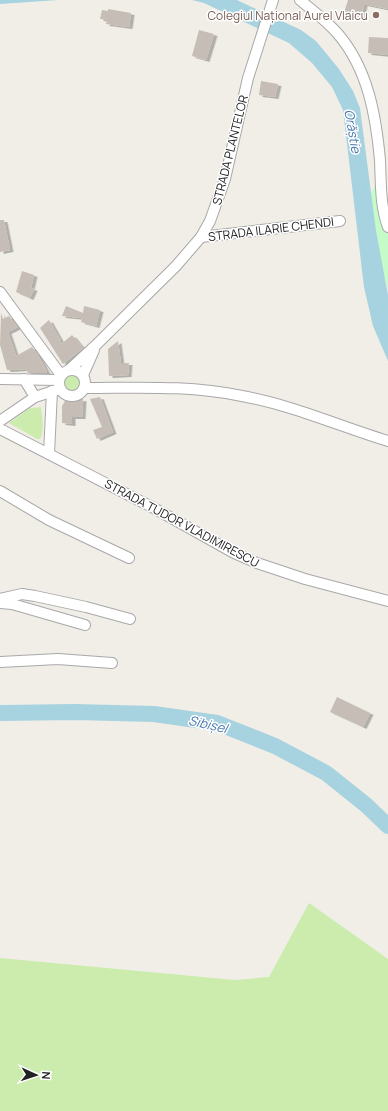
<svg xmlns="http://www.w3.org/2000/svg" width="388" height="1111" viewBox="0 0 388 1111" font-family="Manrope,sans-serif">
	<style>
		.grass { fill: #cbecad }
		.park { fill: #c5fbc9 }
		.water { fill: #a7d2e0 }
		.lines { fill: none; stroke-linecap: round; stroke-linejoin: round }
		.river { stroke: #a7d2e0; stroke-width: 16 }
		.building { fill: #c6beb6; filter: url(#shadow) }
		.minor-casing { stroke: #a8a8a8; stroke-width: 12 }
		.minor { stroke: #fff; stroke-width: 10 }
		.education-dot { fill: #8d6e63; stroke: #fff; stroke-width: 1.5 }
		.labels { text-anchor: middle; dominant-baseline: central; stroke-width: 3; stroke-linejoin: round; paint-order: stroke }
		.education-label { font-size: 12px; fill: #785e54; stroke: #fff; text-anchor: end }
		.street-label { font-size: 12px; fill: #212121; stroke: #fff }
		.water-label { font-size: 13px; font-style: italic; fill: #4779ac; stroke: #fff }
	</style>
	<defs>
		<filter id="shadow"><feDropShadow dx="3.5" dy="2" stdDeviation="0" flood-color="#0004"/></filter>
	</defs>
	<rect width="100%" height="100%" fill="#f1eee7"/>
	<!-- grass -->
	<g class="grass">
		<path d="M74,373C82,377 84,384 76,391L66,390L63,387L62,382Z"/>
		<path d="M41,407C42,416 45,431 40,439H37L9,423L30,408Z"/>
		<polygon points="309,903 388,959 388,1111 0,1111 0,958 235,980 269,977"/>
	</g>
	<!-- park -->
	<polygon class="park" points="376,183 383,216 388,233 388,289 374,235 371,194"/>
	<!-- water -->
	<g class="water">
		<polygon points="0,0 58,0 0,4"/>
		<polygon points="192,0 237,0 301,30 316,41 339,69 353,91 360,108 376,231 388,295 388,361 373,326 364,287 343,110 332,87 312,63 289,43 204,3"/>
	</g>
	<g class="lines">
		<!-- river -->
		<polyline class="river" points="0,713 75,712 154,714 217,723 275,746 326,773 366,805 388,826"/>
	</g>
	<!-- building -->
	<g class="building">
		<polygon points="348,0 388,0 388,9 364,4 362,16 344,13"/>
		<polygon points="108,9 131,13 129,27 106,24 107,20 100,19 102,10 108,11"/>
		<polygon points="199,30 214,34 206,60 192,56"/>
		<polygon points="369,37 388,38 388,55 368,53"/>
		<polygon points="261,81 278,84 275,97 259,95"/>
		<polygon points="0,220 4,220 10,250 0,252"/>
		<polygon points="22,271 34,275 31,288 34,289 30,298 16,292"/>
		<polygon points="66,306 83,313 84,306 100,310 96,326 81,322 82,318 62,316"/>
		<polygon points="1,313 3,319 9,316 18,327 8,332 16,356 32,347 38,355 47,372 45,373 28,373 26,369 7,370 0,345"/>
		<polygon points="49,320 61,341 60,345 72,335 83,348 63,364 40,328"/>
		<polygon points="118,341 121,363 129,363 128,375 109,376 108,349"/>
		<polygon points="100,397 113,432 97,439 93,430 102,427 90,399"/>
		<polygon points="83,399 82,417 72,417 72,424 62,423 62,406 65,401"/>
		<polygon points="337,697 370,713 363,727 330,712"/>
	</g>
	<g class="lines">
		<defs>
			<g id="minor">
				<path d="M300,0C313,11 327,21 338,34C368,69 376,116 380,160C381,182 380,206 388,227"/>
				<polyline points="201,237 340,221"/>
				<polyline points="0,292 61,375"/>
				<polyline points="69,370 95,346 176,266 201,237 210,221 225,179 248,78 273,0"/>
				<circle cx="72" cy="383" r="13"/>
				<polyline points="83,375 94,350"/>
				<polyline points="0,379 59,380"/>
				<polyline points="24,379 35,397"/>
				<path d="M84,388C139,388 188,385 242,396C292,405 339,426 388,441"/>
				<polyline points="0,421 35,397 60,389"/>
				<polyline points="0,429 150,506 234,553 257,563 305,579 388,601"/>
				<polyline points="49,454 52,391"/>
				<polyline points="0,491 49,520 129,558"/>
				<polyline points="0,599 22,594 35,596 86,607 130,619"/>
				<polyline points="0,603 12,604 85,625"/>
				<polyline points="0,662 58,659 112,663"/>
			</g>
		</defs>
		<!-- minor casing -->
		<use href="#minor" class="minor-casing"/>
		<!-- minor -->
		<use href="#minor" class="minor"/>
	</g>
	<!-- markers -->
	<circle class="education-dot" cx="376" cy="15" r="4"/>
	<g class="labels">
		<!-- education labels -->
		<g class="education-label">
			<text x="368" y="15">Colegiul Național Aurel Vlaicu</text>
		</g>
		<!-- street labels -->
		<g class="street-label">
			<text transform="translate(230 150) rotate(-76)">STRADA PLANTELOR</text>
			<text transform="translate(271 229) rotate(-7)">STRADA ILARIE CHENDI</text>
			<text transform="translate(182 523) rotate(28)">STRADA TUDOR VLADIMIRESCU</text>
		</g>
		<!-- water labels -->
		<g class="water-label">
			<text transform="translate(353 131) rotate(80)">Orăștie</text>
			<text transform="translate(208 724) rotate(13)">Sibișel</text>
		</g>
	</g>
	<!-- north arrow -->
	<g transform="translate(36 1075) rotate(93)" stroke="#ffffff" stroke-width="3" paint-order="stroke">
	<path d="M0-3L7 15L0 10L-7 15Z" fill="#212121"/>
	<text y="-6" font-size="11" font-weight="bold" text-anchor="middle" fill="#212121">N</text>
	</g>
</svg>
